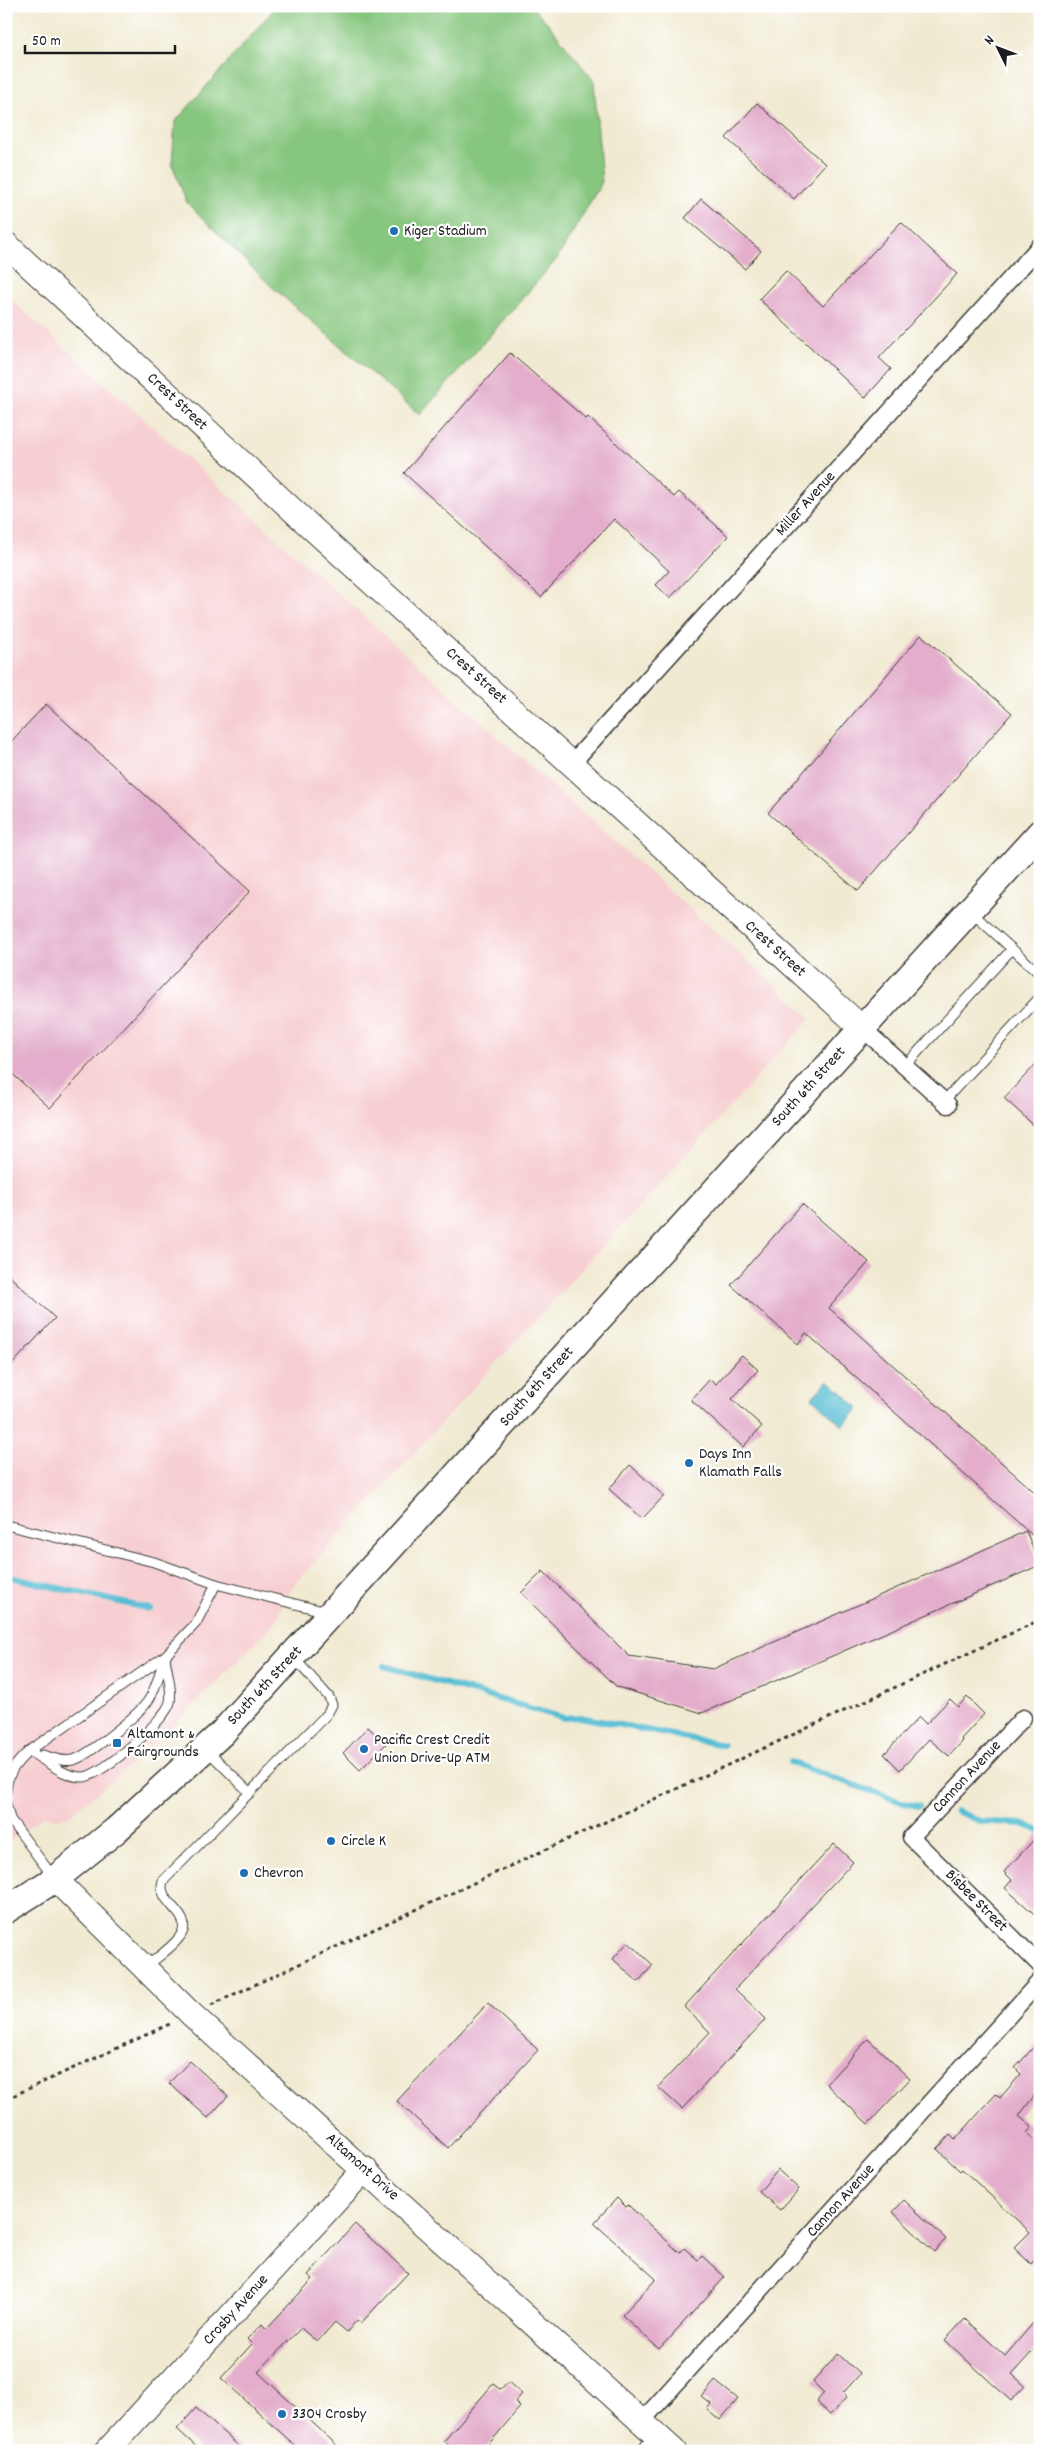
<svg xmlns="http://www.w3.org/2000/svg" width="1046" height="2457" viewBox="0 0 1046 2457" font-family="Dekko,sans-serif">
	<style>
		.built { fill: #f7cfd2 }
		.green { fill: #86c67e; stroke: #51714d }
		.water { fill: #56bdd4; stroke: #396c78 }
		.lines { fill: none; stroke-linecap: round; stroke-linejoin: round }
		.stream { stroke: #56bdd4; stroke-width: 6 }
		.building { fill: #e3adcb }
		.lane-casing { stroke: #3c3b37; stroke-width: 11 }
		.street-casing { stroke: #3c3b37; stroke-width: 19 }
		.secondary-casing { stroke: #3c3b37; stroke-width: 26 }
		.primary-casing { stroke: #3c3b37; stroke-width: 29 }
		.path { stroke: #3c3b37; stroke-width: 3; stroke-dasharray: 4 4; stroke-linecap: butt }
		.lane { stroke: #fff; stroke-width: 9 }
		.street { stroke: #fff; stroke-width: 16 }
		.secondary { stroke: #fff; stroke-width: 24 }
		.primary { stroke: #fff; stroke-width: 26 }
		.poi-dot { fill: #1f6fb2; stroke: #fff; stroke-width: 2 }
		.labels { text-anchor: middle; dominant-baseline: central; stroke-width: 4.5; stroke-linejoin: round; paint-order: stroke }
		.poi-label { font-size: 16px; fill: #1c1c1c; stroke: #fff; text-anchor: start }
		.street-label { font-size: 16px; fill: #1c1c1c; stroke: #fff }
	</style>
	<rect width="100%" height="100%" fill="#fff"/>
	<filter id="ink" filterUnits="userSpaceOnUse"><feTurbulence type="fractalNoise" baseFrequency=".02" numOctaves="2"/><feDisplacementMap in="SourceGraphic" scale="10" xChannelSelector="R" yChannelSelector="G"/><feConvolveMatrix kernelMatrix="1 2 1 2 8 2 1 2 1" color-interpolation-filters="sRGB"/></filter>
	<filter id="wash" filterUnits="userSpaceOnUse"><feTurbulence type="fractalNoise" baseFrequency=".0096" numOctaves="4" result="noise"/><feDisplacementMap in="SourceGraphic" scale="20" xChannelSelector="R" yChannelSelector="G"/><feGaussianBlur stdDeviation="1.12" result="paint"/><feColorMatrix in="noise" values="0 0 0 0 0 0 0 0 0 0 0 0 0 0 0 0 0 1.4 0 .05"/><feComposite in="paint" operator="in"/></filter>
	<g filter="url(#wash)">
		<rect width="100%" height="100%" fill="#f1ead2"/>
		<!-- built -->
		<polygon class="built" points="6,295 811,1018 293,1586 274,1624 145,1753 68,1817 54,1819 43,1816 6,1844"/>
		<!-- green -->
		<polygon class="green" points="277,6 531,6 546,21 594,81 602,182 557,259 420,415 271,286 187,203 172,164 175,122"/>
		<!-- water -->
		<polygon class="water" points="828,1380 859,1408 843,1426 812,1398"/>
		<g class="lines">
			<!-- stream -->
			<g class="stream">
				<polyline points="6,1576 150,1609"/>
				<polyline points="384,1666 564,1718 580,1717 723,1745"/>
				<polyline points="790,1762 907,1804 919,1806"/>
				<polyline points="956,1811 980,1821 1022,1824 1040,1831"/>
			</g>
		</g>
		<g id="blocks">
			<!-- building -->
			<g class="building">
				<polygon points="757,103 825,164 794,199 726,138"/>
				<polygon points="701,199 761,251 745,269 685,218"/>
				<polygon points="901,222 957,274 879,358 891,369 865,398 759,299 786,271 823,306"/>
				<polygon points="510,353 586,419 588,417 674,497 679,492 728,536 670,598 656,585 669,571 614,519 541,597 404,473"/>
				<polygon points="921,635 1012,713 858,891 768,813"/>
				<polygon points="46,704 250,891 50,1108 6,1068 6,747"/>
				<polygon points="1040,1060 1040,1131 1004,1098"/>
				<polygon points="802,1204 869,1262 829,1308 1040,1497 1040,1527 1032,1535 806,1333 798,1344 731,1285"/>
				<polygon points="6,1273 55,1318 6,1371"/>
				<polygon points="742,1355 758,1370 732,1399 762,1426 743,1447 691,1400 710,1379 716,1384"/>
				<polygon points="630,1465 664,1496 642,1519 609,1489"/>
				<polygon points="1026,1531 1040,1565 702,1713 617,1687 521,1593 543,1571 629,1656 713,1669"/>
				<polygon points="967,1697 984,1714 961,1739 963,1741 949,1756 929,1739 900,1770 884,1754 919,1717 926,1724 950,1699 958,1707"/>
				<polygon points="368,1727 386,1744 360,1770 343,1753"/>
				<polygon points="1040,1833 1040,1919 1005,1888 1012,1880 1004,1872"/>
				<polygon points="834,1844 853,1862 735,1989 766,2019 682,2109 658,2087 710,2032 684,2007"/>
				<polygon points="628,1942 653,1965 638,1982 613,1959"/>
				<polygon points="488,2003 538,2050 448,2148 397,2101"/>
				<polygon points="868,2039 910,2079 868,2124 826,2084"/>
				<polygon points="1040,2040 1040,2088 1019,2116 1032,2127 1027,2133 1040,2145 1040,2254 1031,2264 1014,2248 1030,2232 962,2169 960,2171 937,2149 950,2135 955,2140 996,2094 1000,2098 1021,2074 1015,2068"/>
				<polygon points="190,2061 228,2096 208,2118 169,2083"/>
				<polygon points="778,2170 799,2189 780,2210 759,2192"/>
				<polygon points="617,2198 626,2207 628,2205 680,2253 684,2248 698,2260 702,2256 725,2277 659,2349 622,2315 656,2279 594,2223"/>
				<polygon points="904,2200 946,2239 934,2252 893,2212"/>
				<polygon points="355,2224 408,2273 361,2323 357,2320 347,2332 335,2322 317,2342 301,2328 258,2372 343,2451 301,2451 221,2378 252,2344 247,2339 262,2324 266,2329 313,2279 308,2275"/>
				<polygon points="1040,2315 1040,2343 1012,2374 1025,2386 1011,2401 945,2340 965,2319 1005,2356"/>
				<polygon points="838,2354 860,2374 843,2393 847,2397 830,2415 816,2402 824,2393 813,2382"/>
				<polygon points="715,2381 738,2399 720,2420 707,2409 711,2404 702,2397"/>
				<polygon points="508,2382 522,2394 515,2402 520,2407 483,2451 455,2451 444,2441 493,2384 501,2390"/>
				<polygon points="196,2408 244,2451 201,2451 177,2429"/>
			</g>
		</g>
	</g>
	<g filter="url(#ink)">
		<use href="#blocks" fill-opacity="0" stroke="#3c3b37" stroke-width="1"/>
		<g class="lines">
			<defs>
				<g id="lane">
					<polyline points="971,912 1040,974"/>
					<polyline points="905,1066 1012,949"/>
					<polyline points="944,1101 1040,997"/>
					<polyline points="6,1525 154,1562 216,1584 327,1612"/>
					<polyline points="207,1750 250,1793"/>
					<path d="M29,1751C45,1760 65,1778 84,1777C102,1775 166,1720 170,1702C173,1689 166,1670 165,1656"/>
					<path d="M43,1755C53,1758 62,1762 73,1760C87,1757 140,1713 148,1701C156,1689 159,1675 163,1662"/>
					<path d="M6,1791C7,1773 17,1762 29,1751L165,1656L196,1623L216,1584"/>
					<polyline points="6,1804 10,1819 54,1878"/>
					<path d="M145,1968C156,1958 169,1950 178,1939C199,1914 155,1905 163,1881L327,1714L332,1705L329,1697L294,1658"/>
				</g>
				<g id="street">
					<polyline points="572,763 1040,246"/>
					<polyline points="862,1028 948,1105"/>
					<polyline points="1023,1718 911,1837 1040,1965"/>
					<polyline points="642,2421 1040,1981"/>
					<polyline points="645,2451 658,2437"/>
				</g>
				<g id="secondary">
					<polyline points="6,244 313,529 862,1028"/>
					<polyline points="55,1879 191,2014 674,2451"/>
					<polyline points="107,2451 365,2169"/>
				</g>
				<polyline id="primary" points="6,1910 55,1879 116,1830 222,1733 1040,833"/>
			</defs>
			<!-- lane casing -->
			<use href="#lane" class="lane-casing"/>
			<!-- street casing -->
			<use href="#street" class="street-casing"/>
			<!-- secondary casing -->
			<use href="#secondary" class="secondary-casing"/>
			<!-- primary casing -->
			<use href="#primary" class="primary-casing"/>
			<!-- path -->
			<g class="path">
				<polyline points="211,2005 1040,1620"/>
				<polyline points="6,2099 172,2023"/>
			</g>
			<!-- lane -->
			<use href="#lane" class="lane"/>
			<!-- street -->
			<use href="#street" class="street"/>
			<!-- secondary -->
			<use href="#secondary" class="secondary"/>
			<!-- primary -->
			<use href="#primary" class="primary"/>
		</g>
	</g>
	<!-- markers -->
	<g class="poi-dot">
		<circle cx="394" cy="231" r="5"/>
		<circle cx="689" cy="1463" r="5"/>
		<rect x="112" y="1738" width="10" height="10" rx="2.5"/>
		<circle cx="364" cy="1749" r="5"/>
		<circle cx="331" cy="1841" r="5"/>
		<circle cx="244" cy="1873" r="5"/>
		<circle cx="282" cy="2414" r="5"/>
	</g>
	<g class="labels">
		<!-- poi labels -->
		<g class="poi-label">
			<text x="404" y="231">Kiger Stadium</text>
			<text x="699" y="1454">Days Inn<tspan x="699" dy="18">Klamath Falls</tspan></text>
			<text x="127" y="1734">Altamont &amp;<tspan x="127" dy="18">Fairgrounds</tspan></text>
			<text x="374" y="1740">Pacific Crest Credit<tspan x="374" dy="18">Union Drive-Up ATM</tspan></text>
			<text x="341" y="1841">Circle K</text>
			<text x="254" y="1873">Chevron</text>
			<text x="292" y="2414">3304 Crosby</text>
		</g>
		<!-- street labels -->
		<g class="street-label">
			<text transform="translate(177 402) rotate(43)">Crest Street</text>
			<text transform="translate(806 504) rotate(-48)">Miller Avenue</text>
			<text transform="translate(476 676) rotate(42)">Crest Street</text>
			<text transform="translate(775 949) rotate(42)">Crest Street</text>
			<text transform="translate(809 1087) rotate(-48)">South 6th Street</text>
			<text transform="translate(537 1387) rotate(-48)">South 6th Street</text>
			<text transform="translate(265 1686) rotate(-47)">South 6th Street</text>
			<text transform="translate(967 1777) rotate(-47)">Cannon Avenue</text>
			<text transform="translate(976 1901) rotate(45)">Bisbee Street</text>
			<text transform="translate(362 2167) rotate(42)">Altamont Drive</text>
			<text transform="translate(841 2201) rotate(-48)">Cannon Avenue</text>
			<text transform="translate(236 2310) rotate(-48)">Crosby Avenue</text>
		</g>
	</g>
	<!-- margin -->
	<rect width="1046" height="2457" fill="none" stroke="#fff" stroke-width="25"/>
	<!-- north arrow -->
	<g transform="translate(998 48) rotate(312)" stroke="#ffffff" stroke-width="4" paint-order="stroke">
	<path d="M0-4L9 19L0 12L-9 19Z" fill="#1c1c1c"/>
	<text y="-8" font-size="14" font-weight="bold" text-anchor="middle" fill="#1c1c1c">N</text>
	</g>
	<!-- scale -->
	<path d="M25 45v8h150v-8" fill="none" stroke="#1c1c1c" stroke-width="2.5"/>
	<text x="32" y="45" font-size="15" fill="#1c1c1c" stroke="#ffffff" stroke-width="4" paint-order="stroke">50 m</text>
</svg>
